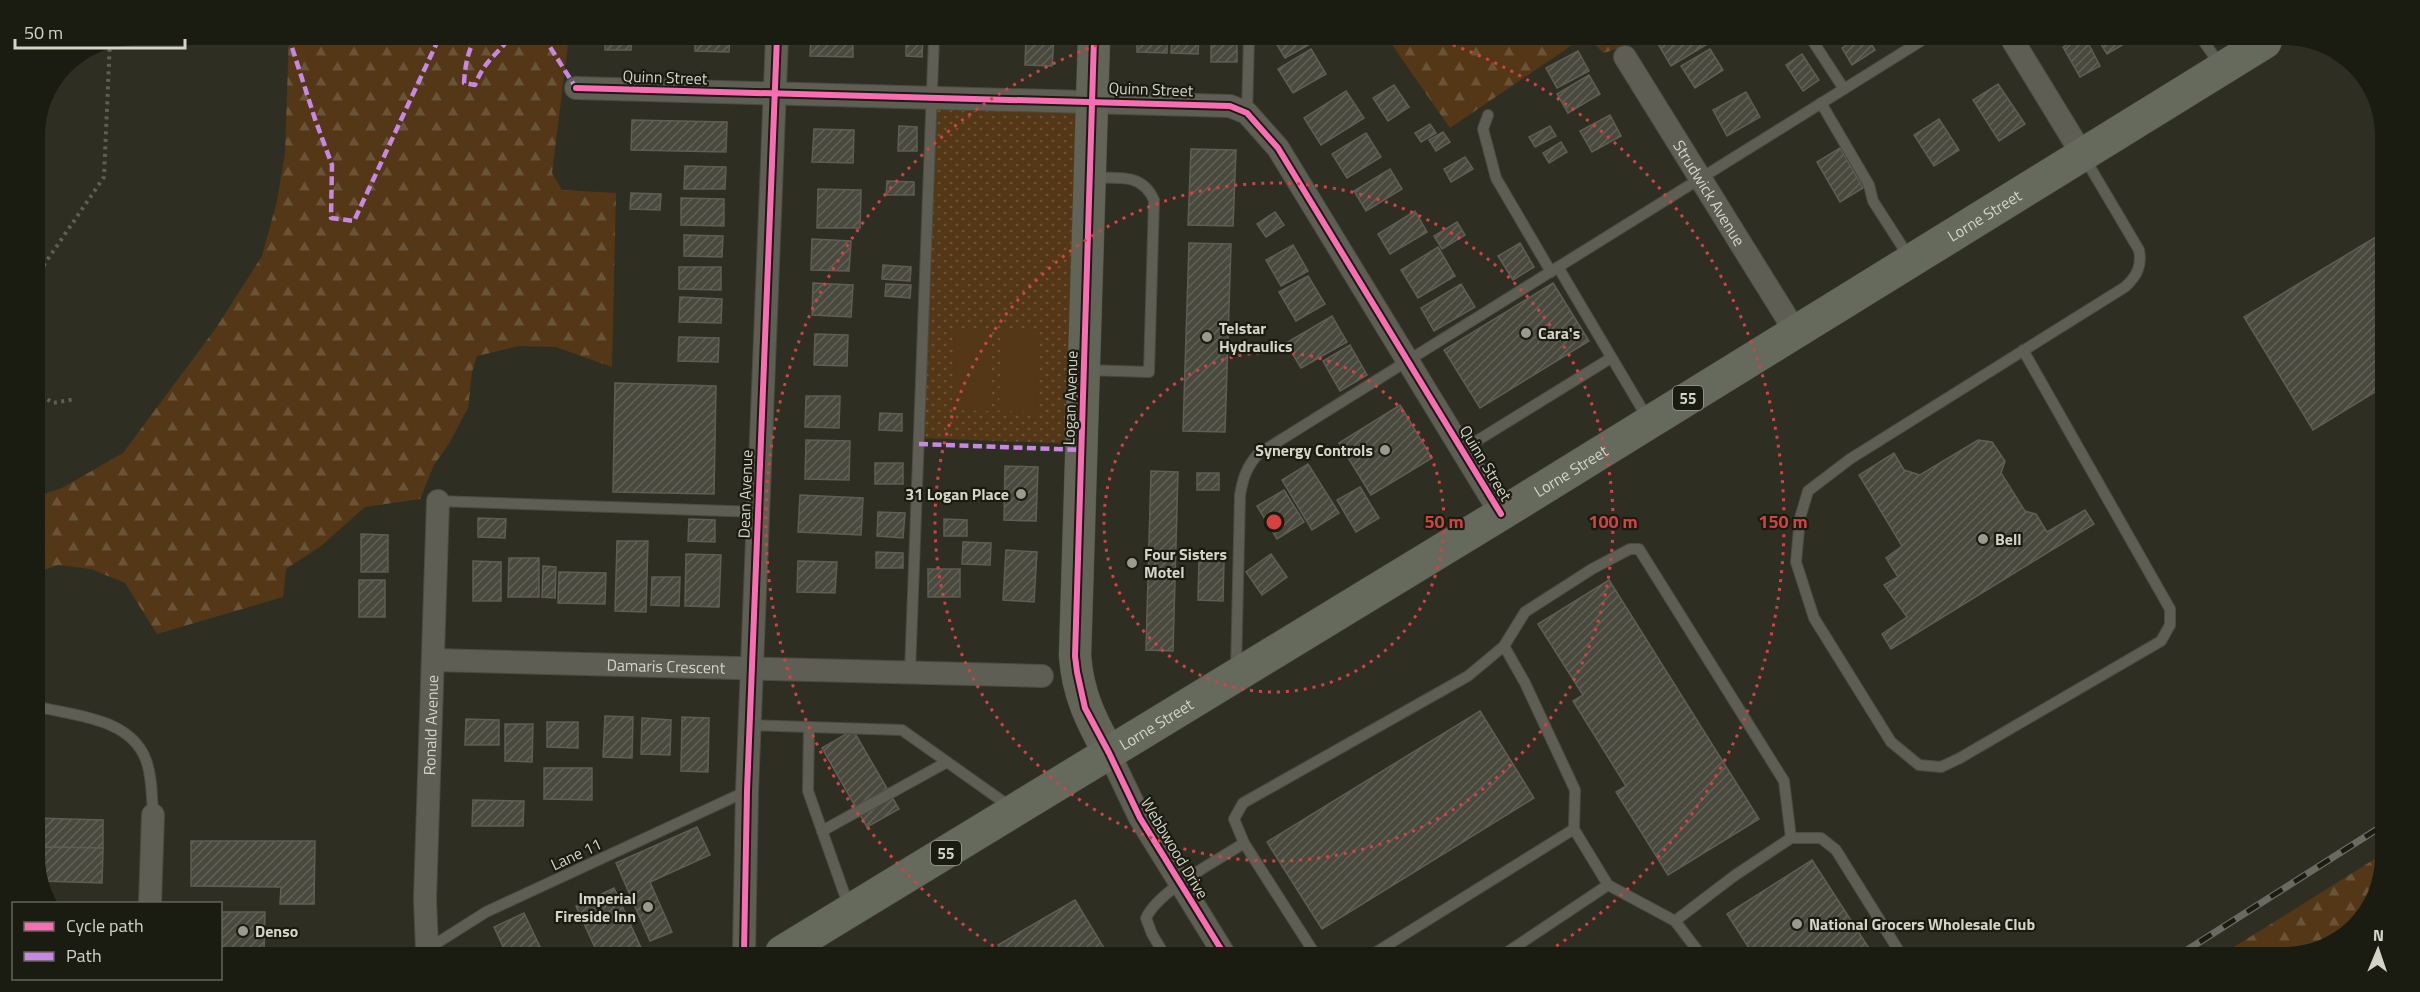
<svg xmlns="http://www.w3.org/2000/svg" width="2420" height="992" viewBox="0 0 2420 992" font-family="'Titillium Web',sans-serif">
	<style>
		.forest { fill: url(#forest-firs) }
		.park { fill: url(#park-dots) }
		.garden { fill: #533717 }
		.building { fill: url(#building-hatch); stroke: #605e54; stroke-width: 1.5 }
		.lines { fill: none; stroke-linecap: round; stroke-linejoin: round }
		.lane-casing { stroke: #4b4c40; stroke-width: 12 }
		.street-casing { stroke: #4b4c40; stroke-width: 24 }
		.secondary-casing { stroke: #4b4c40; stroke-width: 33 }
		.primary-casing { stroke: #4b4c40; stroke-width: 34 }
		.path { stroke: #5e5f55; stroke-width: 4; stroke-dasharray: 3 4.5; stroke-linecap: butt }
		.lane { stroke: #5e5e54; stroke-width: 10 }
		.street { stroke: #5e5e54; stroke-width: 22 }
		.secondary { stroke: #626458; stroke-width: 32 }
		.primary { stroke: #666a5d; stroke-width: 33 }
		.rail-casing { stroke: #6a6a62; stroke-width: 7 }
		.rail { stroke: #1a1b11; stroke-width: 4.5; stroke-dasharray: 14; stroke-linecap: butt }
		.quiet { stroke: #c787e3; stroke-width: 4.5; stroke-dasharray: 9 4.5; stroke-linecap: butt }
		.cycleway-casing { stroke: #1a1b11; stroke-width: 10 }
		.cycleway { stroke: #f96db3; stroke-width: 6 }
		.ring { fill: none; stroke: #d64240; stroke-width: 3; stroke-dasharray: 3 6 }
		.poi-dot { fill: #9a9b8d; stroke: #1a1b11; stroke-width: 2 }
		.labels { text-anchor: middle; dominant-baseline: central; stroke-width: 4.5; stroke-linejoin: round; paint-order: stroke }
		.shield { fill: #1a1b11; stroke: #9c9d90; stroke-width: 1.5 }
		.shield-label { font-size: 15px; font-weight: bold; fill: #d4d5c7 }
		.street-label { font-size: 16px; fill: #d4d5c7; stroke: #1a1b11 }
		.poi-label { font-size: 16px; font-weight: bold; fill: #d4d5c7; stroke: #1a1b11; text-anchor: start }
		.centre { fill: #d64240; stroke: #1a1b11; stroke-width: 3 }
		.ring-label { font-size: 18px; text-anchor: middle; font-weight: bold; fill: #d64240; stroke: #1a1b11; stroke-width: 4.5; stroke-linejoin: round; paint-order: stroke }
	</style>
	<defs>
		<pattern id="forest-firs" width="22" height="20" patternUnits="userSpaceOnUse" patternTransform="scale(1.5)"><rect width="22" height="20" fill="#533717"/><path d="M5 1l3.5 6h-7zM16 11l3.5 6h-7z" fill="#6b5337"/></pattern>
		<pattern id="park-dots" width="8" height="8" patternUnits="userSpaceOnUse" patternTransform="scale(1.5)"><rect width="8" height="8" fill="#533717"/><path d="M2 2h.1M6 6h.1" fill="none" stroke="#6b5337" stroke-width="1.8" stroke-linecap="round"/></pattern>
		<pattern id="building-hatch" width="6" height="6" patternUnits="userSpaceOnUse" patternTransform="scale(1.5)"><rect width="6" height="6" fill="#4a493e"/><path d="M-1 1l2-2M0 6l6-6M5 7l2-2" fill="none" stroke="#636258"/></pattern>
	</defs>
	<rect width="100%" height="100%" fill="#2e2f22"/>
	<!-- forest -->
	<g class="forest">
		<polygon points="289,35 569,36 552,173 562,190 616,193 612,367 556,347 519,346 477,356 472,372 468,408 448,445 434,465 420,499 365,507 321,546 286,569 283,597 157,634 125,583 91,569 58,565 35,573 35,497 62,488 123,453 216,328 262,256 277,201 285,153"/>
		<polygon points="1388,39 1641,40 1604,53 1593,43 1578,41 1450,128"/>
		<polygon points="2378,857 2378,895 2341,940 2285,957 2218,957"/>
	</g>
	<!-- park -->
	<polygon class="park" points="934,96 1090,99 1080,444 921,438"/>
	<!-- garden -->
	<g class="garden">
		<polygon points="955,329 992,330 990,411 952,410"/>
		<polygon points="1001,331 1039,332 1037,412 999,411"/>
	</g>
	<!-- building -->
	<g class="building">
		<polygon points="605,36 632,36 631,50 605,50"/>
		<polygon points="695,36 730,37 729,52 695,51"/>
		<polygon points="811,37 853,37 853,57 810,56"/>
		<polygon points="906,37 923,37 922,57 906,56"/>
		<polygon points="1026,38 1054,38 1052,66 1025,65"/>
		<polygon points="1137,38 1167,38 1167,53 1137,52"/>
		<polygon points="1172,38 1199,38 1198,54 1171,53"/>
		<rect x="1211" y="38" width="26" height="24"/>
		<polygon points="1273,38 1309,39 1312,43 1285,58"/>
		<polygon points="1662,40 1714,40 1671,66 1657,42"/>
		<polygon points="1854,40 1869,40 1875,50 1852,65 1842,48"/>
		<polygon points="2073,41 2087,41 2100,66 2080,77 2063,47"/>
		<polygon points="2099,41 2129,41 2107,54"/>
		<polygon points="1311,49 1326,74 1293,93 1278,69"/>
		<polygon points="1710,49 1723,70 1695,88 1681,66"/>
		<polygon points="1578,51 1589,71 1557,88 1546,68"/>
		<polygon points="1802,54 1819,80 1803,91 1786,65"/>
		<polygon points="1589,75 1600,94 1568,113 1557,94"/>
		<polygon points="1998,84 2025,124 1999,141 1973,100"/>
		<polygon points="1394,85 1409,107 1388,121 1373,98"/>
		<polygon points="1346,91 1364,118 1321,145 1304,118"/>
		<polygon points="1746,92 1760,117 1727,136 1713,110"/>
		<polygon points="1610,115 1621,136 1592,152 1580,131"/>
		<polygon points="1939,119 1959,150 1934,166 1914,135"/>
		<polygon points="632,120 727,122 726,152 631,150"/>
		<polygon points="1430,124 1436,133 1421,142 1415,133"/>
		<polygon points="899,126 917,127 917,151 898,151"/>
		<polygon points="1550,126 1556,136 1535,147 1529,137"/>
		<polygon points="814,129 854,130 853,163 812,162"/>
		<polygon points="1443,132 1450,142 1436,151 1429,140"/>
		<polygon points="1366,133 1381,157 1347,178 1332,154"/>
		<polygon points="1561,142 1567,152 1549,163 1543,153"/>
		<polygon points="1840,148 1863,188 1840,202 1817,162"/>
		<polygon points="1191,149 1236,150 1233,226 1188,225"/>
		<polygon points="1465,157 1473,169 1451,182 1444,169"/>
		<polygon points="685,166 726,167 725,189 684,189"/>
		<polygon points="1390,169 1402,189 1366,211 1354,191"/>
		<polygon points="887,181 914,182 914,195 886,195"/>
		<polygon points="818,189 861,190 860,228 817,228"/>
		<polygon points="631,193 661,194 660,210 630,209"/>
		<polygon points="681,198 724,199 724,226 681,225"/>
		<polygon points="1415,211 1427,232 1390,254 1378,234"/>
		<polygon points="1275,212 1284,225 1266,237 1257,224"/>
		<polygon points="1457,222 1465,235 1442,249 1434,236"/>
		<polygon points="2384,232 2383,398 2378,390 2313,430 2244,317"/>
		<polygon points="684,235 723,236 722,257 684,256"/>
		<polygon points="812,239 851,241 849,271 811,270"/>
		<polygon points="1189,243 1231,244 1225,432 1183,431"/>
		<polygon points="1520,243 1534,267 1513,280 1498,256"/>
		<polygon points="1293,245 1308,271 1281,286 1266,260"/>
		<polygon points="1438,247 1455,276 1418,298 1401,270"/>
		<polygon points="883,265 911,267 910,281 882,279"/>
		<polygon points="679,267 721,267 721,290 679,289"/>
		<polygon points="1308,276 1325,304 1296,321 1279,292"/>
		<polygon points="813,283 853,285 851,317 812,315"/>
		<polygon points="1553,283 1589,341 1480,408 1444,350"/>
		<polygon points="886,284 911,285 910,298 885,296"/>
		<polygon points="1461,284 1475,307 1434,331 1421,308"/>
		<polygon points="680,297 722,299 721,323 679,322"/>
		<polygon points="1332,316 1347,342 1301,368 1286,343"/>
		<polygon points="815,334 848,335 847,366 814,365"/>
		<polygon points="679,337 719,338 718,362 678,361"/>
		<polygon points="1350,345 1367,375 1340,391 1323,361"/>
		<polygon points="615,383 716,386 714,494 613,492"/>
		<polygon points="806,396 840,396 839,428 805,427"/>
		<polygon points="1400,405 1432,458 1371,495 1339,443"/>
		<polygon points="880,413 902,414 902,431 879,430"/>
		<polygon points="806,440 850,441 849,480 805,479"/>
		<polygon points="1978,440 1992,442 2005,461 2001,473 2025,511 2036,514 2047,532 2085,510 2094,524 1891,649 1882,634 1907,617 1884,585 1898,577 1886,558 1902,546 1859,475 1894,453 1904,470 1920,475"/>
		<rect x="875" y="463" width="28" height="21"/>
		<polygon points="1308,464 1339,513 1312,530 1282,480"/>
		<polygon points="1005,466 1038,467 1036,521 1004,520"/>
		<polygon points="1151,471 1178,472 1173,651 1146,650"/>
		<rect x="1197" y="473" width="22" height="17"/>
		<polygon points="1360,487 1379,518 1356,532 1337,500"/>
		<polygon points="1284,490 1304,522 1277,539 1257,506"/>
		<polygon points="800,495 863,498 861,535 798,532"/>
		<polygon points="878,512 905,513 903,538 877,536"/>
		<polygon points="478,518 506,519 505,538 478,537"/>
		<polygon points="689,519 715,520 715,542 688,541"/>
		<polygon points="944,519 967,520 967,536 944,536"/>
		<polygon points="361,534 388,535 388,572 361,572"/>
		<polygon points="617,541 648,541 646,612 615,611"/>
		<polygon points="963,542 991,543 990,565 962,564"/>
		<polygon points="1006,550 1037,552 1034,602 1003,600"/>
		<polygon points="876,552 903,553 903,568 876,568"/>
		<polygon points="686,554 721,555 719,607 685,606"/>
		<polygon points="1271,554 1287,577 1262,595 1246,572"/>
		<polygon points="509,558 539,558 539,597 508,597"/>
		<polygon points="1199,560 1224,560 1223,601 1198,600"/>
		<polygon points="473,561 501,562 501,601 473,601"/>
		<polygon points="798,561 837,562 835,593 797,592"/>
		<polygon points="543,566 556,567 555,598 542,597"/>
		<rect x="928" y="569" width="32" height="28"/>
		<polygon points="559,572 606,573 605,604 558,603"/>
		<polygon points="652,577 680,577 679,606 651,605"/>
		<rect x="359" y="580" width="26" height="37"/>
		<polygon points="1609,580 1759,819 1668,875 1616,792 1626,786 1573,701 1583,695 1538,624"/>
		<polygon points="1480,711 1534,798 1322,929 1267,842"/>
		<polygon points="605,716 633,717 632,758 603,757"/>
		<polygon points="682,717 709,718 708,772 681,771"/>
		<polygon points="642,718 671,720 670,755 641,754"/>
		<polygon points="466,719 499,720 499,745 465,745"/>
		<polygon points="547,722 578,722 578,748 547,747"/>
		<polygon points="505,724 533,724 532,762 505,761"/>
		<polygon points="853,730 899,809 867,827 822,748"/>
		<polygon points="544,768 592,768 592,800 544,799"/>
		<polygon points="473,800 524,801 523,826 472,826"/>
		<polygon points="35,818 103,820 103,848 35,847"/>
		<polygon points="697,827 710,855 650,882 672,932 650,941 616,863"/>
		<polygon points="191,841 315,841 314,904 280,904 281,887 191,886"/>
		<polygon points="35,847 103,848 102,883 41,881 35,864"/>
		<polygon points="1812,860 1874,956 1754,956 1727,914"/>
		<polygon points="614,888 642,950 638,952 597,952 576,906"/>
		<polygon points="1075,900 1107,953 1003,953 998,945"/>
		<polygon points="220,912 265,912 264,951 220,950"/>
		<polygon points="524,913 542,951 505,951 494,927"/>
	</g>
	<g class="lines">
		<defs>
			<g id="lane">
				<polyline points="1812,40 1844,89"/>
				<polyline points="2204,42 2221,66"/>
				<polyline points="1821,103 1869,185 1873,201 1909,257"/>
				<polyline points="1247,113 1249,38"/>
				<polyline points="1488,115 1483,129 1496,178 1551,272"/>
				<polyline points="1558,267 1648,419"/>
				<path d="M2023,350L2170,609V625L2161,641L1960,758L1941,767L1919,765L1891,742L1814,618L1796,562L1800,518L1808,491L1850,459L2125,287C2137,276 2142,266 2139,250L2084,157"/>
				<path d="M1087,370L1149,372L1154,200C1142,173 1119,178 1093,178"/>
				<polyline points="1462,450 1611,358"/>
				<polyline points="438,501 758,512"/>
				<polyline points="35,582 38,580"/>
				<polyline points="1504,646 1525,683 1575,790 1574,829 1608,885 1675,921 1701,955"/>
				<path d="M1236,670L1240,495C1243,478 1246,468 1258,454L1921,41"/>
				<polyline points="910,672 934,37"/>
				<path d="M35,706C73,716 130,717 146,760C152,776 152,798 153,815"/>
				<polyline points="750,725 902,730 1012,808"/>
				<polyline points="809,727 808,791 849,907"/>
				<polyline points="822,831 947,762"/>
				<polyline points="1675,921 1734,876 1791,838 1821,838 1836,850 1902,956"/>
				<polyline points="426,950 486,912 747,791"/>
				<path d="M1164,954L1152,934L1146,918C1159,890 1217,861 1244,843"/>
				<polyline points="1315,954 1244,843 1234,819 1243,803 1468,676 1504,646 1525,612 1592,569 1630,549 1639,549 1784,781 1791,838"/>
				<polyline points="1373,954 1574,829"/>
				<polyline points="1503,955 1608,885"/>
			</g>
			<g id="street">
				<polyline points="2013,41 2082,154"/>
				<path id="s1" d="M1625,57L1795,331"/>
				<polyline points="576,88 1230,106 1247,113 1278,148 1501,514"/>
				<path id="s2" d="M434,660L1042,676"/>
				<polyline points="1109,753 1140,818 1224,954"/>
				<polyline points="150,904 153,815"/>
				<path id="s3" d="M427,949L425,899L438,501"/>
				<polyline points="744,952 747,791 777,37"/>
			</g>
			<path id="secondary" d="M1094,38L1075,656C1078,695 1091,720 1109,753"/>
			<g id="primary">
				<path id="s4" d="M782,952L1501,514L2265,42"/>
			</g>
		</defs>
		<!-- lane casing -->
		<use href="#lane" class="lane-casing"/>
		<!-- street casing -->
		<use href="#street" class="street-casing"/>
		<!-- secondary casing -->
		<use href="#secondary" class="secondary-casing"/>
		<!-- primary casing -->
		<use href="#primary" class="primary-casing"/>
		<!-- path -->
		<g class="path">
			<polyline points="35,278 104,177 110,40"/>
			<polyline points="35,391 53,403 75,399"/>
		</g>
		<!-- lane -->
		<use href="#lane" class="lane"/>
		<!-- street -->
		<use href="#street" class="street"/>
		<!-- secondary -->
		<use href="#secondary" class="secondary"/>
		<!-- primary -->
		<use href="#primary" class="primary"/>
		<defs>
			<polyline id="rail" points="2176,957 2379,828"/>
		</defs>
		<!-- rail casing -->
		<use href="#rail" class="rail-casing"/>
		<!-- rail -->
		<use href="#rail" class="rail"/>
		<!-- quiet -->
		<g class="quiet">
			<polyline points="288,35 315,119 332,165 331,218 354,221 440,36"/>
			<path d="M477,36C468,49 465,66 464,83L475,85C484,61 497,55 511,36"/>
			<polyline points="543,36 576,88"/>
			<polyline points="919,444 1081,450"/>
		</g>
		<defs>
			<g id="cycleway">
				<polyline points="1094,38 1075,656 1077,672 1085,708 1109,753 1140,818 1224,954"/>
				<polyline points="576,88 1230,106 1247,113 1278,148 1501,514"/>
				<polyline points="744,952 747,791 777,37"/>
			</g>
		</defs>
		<!-- cycleway casing -->
		<use href="#cycleway" class="cycleway-casing"/>
		<!-- cycleway -->
		<use href="#cycleway" class="cycleway"/>
	</g>
	<!-- distance rings -->
	<g class="ring">
		<circle cx="1274" cy="522" r="170"/>
		<circle cx="1274" cy="522" r="339"/>
		<path d="M1001 951A509 509 0 0 1 1117 38M1436 39A509 509 0 0 1 1544 954"/>
	</g>
	<!-- markers -->
	<g class="poi-dot">
		<circle cx="1526" cy="333" r="6"/>
		<circle cx="1207" cy="337" r="6"/>
		<circle cx="1385" cy="450" r="6"/>
		<circle cx="1021" cy="494" r="6"/>
		<circle cx="1983" cy="539" r="6"/>
		<circle cx="1132" cy="563" r="6"/>
		<circle cx="648" cy="907" r="6"/>
		<circle cx="1797" cy="924" r="6"/>
		<circle cx="243" cy="931" r="6"/>
	</g>
	<g class="labels">
		<!-- shield labels -->
		<g class="shield">
			<rect x="1673" y="386" width="30" height="24" rx="4.5"/>
			<rect x="931" y="841" width="30" height="24" rx="4.5"/>
		</g>
		<g class="shield-label">
			<text x="1688" y="398">55</text>
			<text x="946" y="853">55</text>
		</g>
		<!-- street labels -->
		<g class="street-label">
			<text transform="translate(665 77) rotate(2)">Quinn Street</text>
			<text transform="translate(1151 89) rotate(2)">Quinn Street</text>
			<text stroke="none"><textPath href="#s1" startOffset="160">Strudwick Avenue</textPath></text>
			<text stroke="none"><textPath href="#s4" startOffset="1410">Lorne Street</textPath></text>
			<text transform="translate(1070 398) rotate(-88)">Logan Avenue</text>
			<text transform="translate(1486 463) rotate(59)">Quinn Street</text>
			<text stroke="none"><textPath href="#s4" startOffset="924">Lorne Street</textPath></text>
			<text transform="translate(745 494) rotate(-88)">Dean Avenue</text>
			<text stroke="none"><textPath href="#s2" startOffset="232">Damaris Crescent</textPath></text>
			<text stroke="none"><textPath href="#s4" startOffset="438">Lorne Street</textPath></text>
			<text stroke="none"><textPath href="#s3" startOffset="224">Ronald Avenue</textPath></text>
			<text transform="translate(1175 848) rotate(59)">Webbwood Drive</text>
			<text transform="translate(576 854) rotate(-25)">Lane 11</text>
		</g>
		<!-- poi labels -->
		<g class="poi-label">
			<text x="1219" y="328">Telstar<tspan x="1219" dy="18">Hydraulics</tspan></text>
			<text x="1538" y="333">Cara's</text>
			<text x="1373" y="450" text-anchor="end">Synergy Controls</text>
			<text x="1009" y="494" text-anchor="end">31 Logan Place</text>
			<text x="1995" y="539">Bell</text>
			<text x="1144" y="554">Four Sisters<tspan x="1144" dy="18">Motel</tspan></text>
			<text x="636" y="898" text-anchor="end">Imperial<tspan x="636" dy="18">Fireside Inn</tspan></text>
			<text x="1809" y="924">National Grocers Wholesale Club</text>
			<text x="255" y="931">Denso</text>
		</g>
	</g>
	<!-- crop -->
	<path d="M0 0H2420V992H0ZM135 45H2285A90 90 0 0 1 2375 135V857A90 90 0 0 1 2285 947H135A90 90 0 0 1 45 857V135A90 90 0 0 1 135 45Z" fill="#1a1b11" fill-rule="evenodd"/>
	<circle cx="1274" cy="522" r="9" class="centre"/>
	<g class="ring-label">
		<text x="1444" y="528">50 m</text>
		<text x="1613" y="528">100 m</text>
		<text x="1783" y="528">150 m</text>
	</g>
	<!-- legend -->
	<rect x="12" y="902" width="210" height="78" fill="#1a1b11" stroke="#64655a" stroke-width="1.5"/>
	<rect x="24" y="922" width="30" height="9" fill="#f96db3" stroke="#64655a" stroke-width="1.5"/>
	<text x="66" y="932" font-size="18" fill="#d4d5c7">Cycle path</text>
	<rect x="24" y="952" width="30" height="9" fill="#c787e3" stroke="#64655a" stroke-width="1.5"/>
	<text x="66" y="962" font-size="18" fill="#d4d5c7">Path</text>
	<!-- north arrow -->
	<g transform="translate(2378 950) rotate(2)" stroke="#1a1b11" stroke-width="4.5" paint-order="stroke">
	<path d="M0-4.5L10 22L0 15L-10 22Z" fill="#d4d5c7"/>
	<text y="-9" font-size="16" font-weight="bold" text-anchor="middle" fill="#d4d5c7">N</text>
	</g>
	<!-- scale -->
	<path d="M15 39v9h170v-9" fill="none" stroke="#d4d5c7" stroke-width="3"/>
	<text x="24" y="39" font-size="18" fill="#d4d5c7" stroke="#1a1b11" stroke-width="4.5" paint-order="stroke">50 m</text>
</svg>
